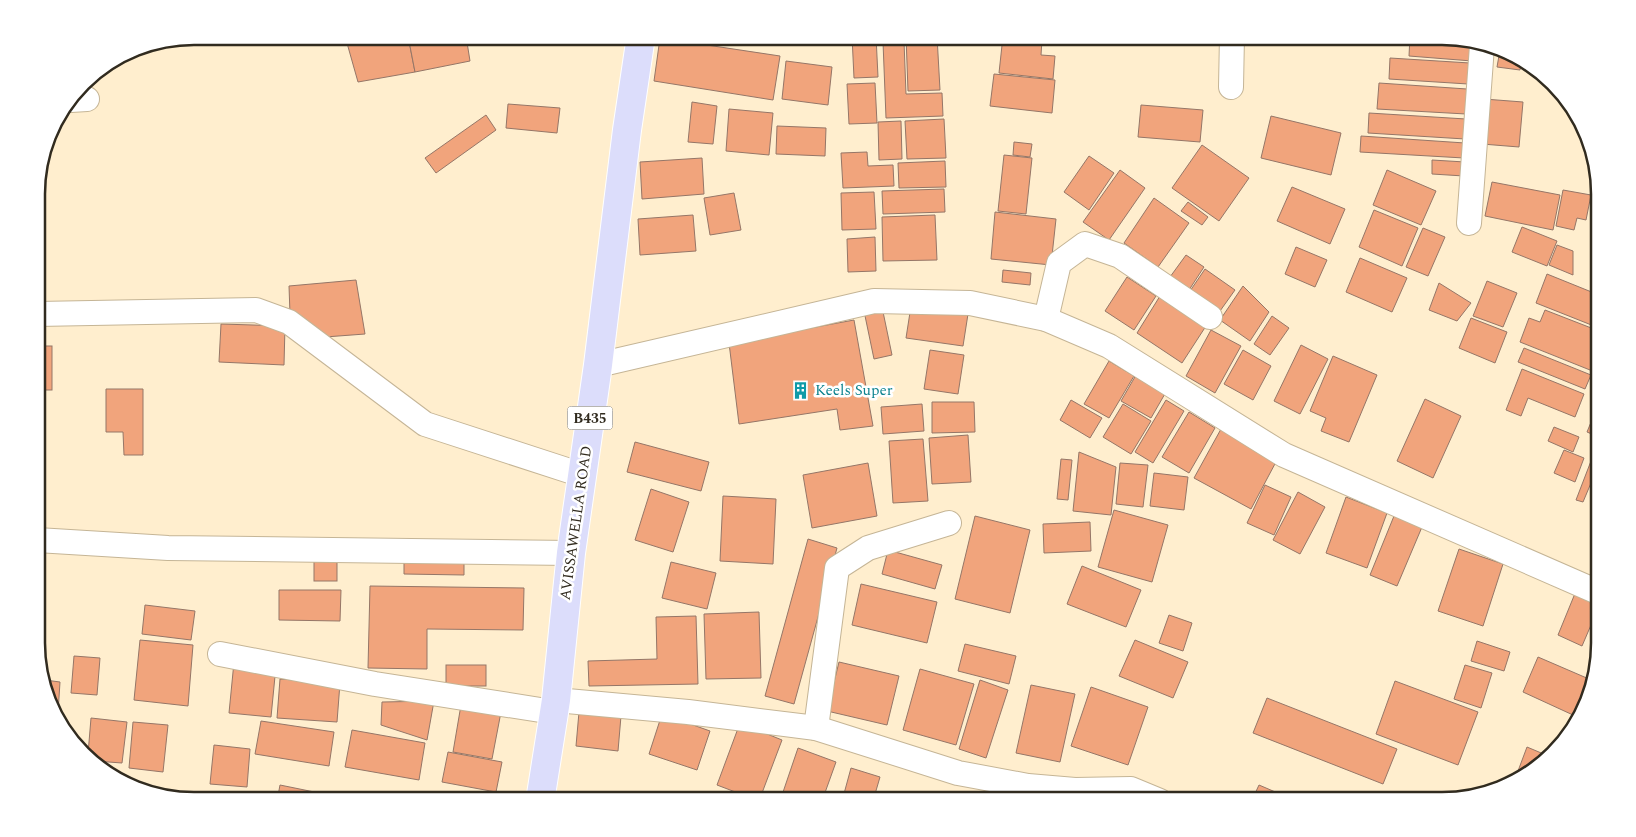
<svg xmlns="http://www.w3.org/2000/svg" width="1636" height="837" viewBox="0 0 1636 837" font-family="Spectral,serif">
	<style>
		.building { fill: #f1a47c; stroke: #957667 }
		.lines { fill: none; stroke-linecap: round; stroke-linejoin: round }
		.street-casing { stroke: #c5b596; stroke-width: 26 }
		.primary-casing { stroke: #fff; stroke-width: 30 }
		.street { stroke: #fff; stroke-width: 24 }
		.primary { stroke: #dcddfb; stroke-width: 28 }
		.labels { text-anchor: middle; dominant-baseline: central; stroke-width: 5; stroke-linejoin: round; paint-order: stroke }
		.shield { fill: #fff; stroke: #6f6b62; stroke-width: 1 }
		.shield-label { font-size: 14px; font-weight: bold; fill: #312b1f }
		.culture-label { font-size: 15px; fill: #0d838f; stroke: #fff; text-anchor: start }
		.street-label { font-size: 15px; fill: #312b1f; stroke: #fff }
		.rim { fill: none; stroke: #312b1f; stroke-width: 2.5 }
	</style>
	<rect width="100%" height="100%" fill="#ffeece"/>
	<!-- building -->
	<g class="building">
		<polygon points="345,36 408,36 415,72 358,82"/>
		<polygon points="408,36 466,36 470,61 415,72"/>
		<polygon points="852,36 876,36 878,77 854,78"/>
		<polygon points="906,36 937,36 940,90 908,91"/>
		<polygon points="1003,36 1042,40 1041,55 1055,56 1053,79 999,73"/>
		<polygon points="1410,36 1442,36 1473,43 1472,61 1409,56"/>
		<polygon points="660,38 780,56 773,100 654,81"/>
		<polygon points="904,41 906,94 942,93 943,116 886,118 883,42"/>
		<polygon points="1500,50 1511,52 1521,61 1520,70 1497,67"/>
		<polygon points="1390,58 1470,63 1468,84 1389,79"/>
		<polygon points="786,61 832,67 828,105 782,99"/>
		<polygon points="994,74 1055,80 1052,113 990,106"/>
		<polygon points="875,83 877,123 849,124 847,84"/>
		<polygon points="1379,83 1467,89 1466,114 1377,109"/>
		<polygon points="1484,99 1523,102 1519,147 1482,144"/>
		<polygon points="692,102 717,106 713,144 688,142"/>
		<polygon points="508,104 560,108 557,133 506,128"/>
		<polygon points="1141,105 1203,110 1200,142 1138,137"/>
		<polygon points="729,109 773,113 769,155 726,151"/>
		<polygon points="1369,113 1466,119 1465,139 1368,133"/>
		<polygon points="486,115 496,130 436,173 425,158"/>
		<polygon points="1271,116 1341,133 1331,175 1261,158"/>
		<polygon points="944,119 946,158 907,159 905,121"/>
		<polygon points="901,121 902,159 879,160 878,122"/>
		<polygon points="777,126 826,128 825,156 776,154"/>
		<polygon points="1361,136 1465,143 1464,158 1360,152"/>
		<polygon points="1014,142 1032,144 1030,157 1013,155"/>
		<polygon points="1202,145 1249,178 1219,221 1172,188"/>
		<polygon points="867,152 868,166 893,165 894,186 843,188 841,153"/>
		<polygon points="1004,155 1032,158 1026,214 998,211"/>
		<polygon points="1089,156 1114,173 1089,210 1064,192"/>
		<polygon points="702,158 704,194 642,199 640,162"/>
		<polygon points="1432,160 1465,162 1464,176 1432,174"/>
		<polygon points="945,161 946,187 899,188 898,163"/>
		<polygon points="1120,170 1145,188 1109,240 1083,222"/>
		<polygon points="1387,170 1436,191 1421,225 1373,205"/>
		<polygon points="1492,182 1560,195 1553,230 1485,216"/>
		<polygon points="1292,187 1345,209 1330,244 1277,221"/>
		<polygon points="944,189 945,212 883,214 882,191"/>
		<polygon points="1563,190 1591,195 1586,220 1577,218 1574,230 1556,226"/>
		<polygon points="874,192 876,229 842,230 841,193"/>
		<polygon points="734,193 741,230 710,235 704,198"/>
		<polygon points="1154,198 1189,223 1158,267 1124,243"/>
		<polygon points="1188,202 1208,217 1202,225 1181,211"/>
		<polygon points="1374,210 1418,228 1402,266 1359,247"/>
		<polygon points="995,212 1056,219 1051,265 991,259"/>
		<polygon points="693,215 696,251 640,255 638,219"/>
		<polygon points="935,215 937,260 883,261 882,217"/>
		<polygon points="1522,227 1557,241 1547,266 1512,252"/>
		<polygon points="1423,228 1445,237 1428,276 1406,267"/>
		<polygon points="875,237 876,271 848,272 847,239"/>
		<polygon points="1557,245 1573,251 1573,275 1549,265"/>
		<polygon points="1296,247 1327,260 1315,287 1285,274"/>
		<polygon points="1186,255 1204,267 1189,290 1170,277"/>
		<polygon points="1360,258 1407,278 1392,312 1346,292"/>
		<polygon points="1205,269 1235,290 1220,311 1190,291"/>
		<polygon points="1003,270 1031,273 1030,285 1002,282"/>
		<polygon points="1547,274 1599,295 1599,328 1536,303"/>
		<polygon points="1127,277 1156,296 1134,330 1105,311"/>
		<polygon points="356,280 365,334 325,337 290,314 289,286"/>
		<polygon points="1487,281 1517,293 1503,327 1473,316"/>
		<polygon points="1439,283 1471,303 1457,321 1429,310"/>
		<polygon points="1243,286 1269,312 1250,341 1220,320"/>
		<polygon points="1160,296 1206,326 1182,363 1137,333"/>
		<polygon points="911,306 968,314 963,346 906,338"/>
		<polygon points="882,307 892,355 874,359 864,311"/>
		<polygon points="1545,310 1599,331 1599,362 1595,372 1520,342 1529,318 1540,322"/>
		<polygon points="1272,316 1289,328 1270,355 1254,344"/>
		<polygon points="1471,318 1507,332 1495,363 1459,348"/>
		<polygon points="854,320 873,426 840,430 837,409 739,424 729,343"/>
		<polygon points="221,324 285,326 284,365 219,362"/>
		<polygon points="1211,330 1241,346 1215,393 1186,376"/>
		<polygon points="1301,345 1328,359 1300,414 1274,401"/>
		<rect x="37" y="346" width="15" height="44"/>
		<polygon points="1524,348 1591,375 1585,389 1518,362"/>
		<polygon points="930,350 964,355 958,394 924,389"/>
		<polygon points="1243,350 1271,366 1253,400 1224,384"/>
		<polygon points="1333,356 1377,375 1349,442 1321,431 1326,418 1310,411"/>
		<polygon points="1109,361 1134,376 1109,418 1084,404"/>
		<polygon points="1522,369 1584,394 1575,417 1528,398 1521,416 1506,410"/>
		<polygon points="1136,375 1166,392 1151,418 1121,401"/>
		<polygon points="1599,388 1599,408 1592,405"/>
		<polygon points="106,389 143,389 143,455 124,455 123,432 106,432"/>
		<polygon points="1425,399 1461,416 1433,478 1397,461"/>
		<polygon points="1071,400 1102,418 1090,438 1060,420"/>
		<polygon points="1166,400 1184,411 1153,463 1135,452"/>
		<polygon points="932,402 974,402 975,432 932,433"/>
		<polygon points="922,404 924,431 883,434 881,407"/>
		<polygon points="1123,404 1151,421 1131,454 1103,437"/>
		<polygon points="1596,410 1599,411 1599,437 1587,432"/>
		<polygon points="1189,412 1215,428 1189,473 1162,457"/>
		<polygon points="1554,427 1579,437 1573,452 1548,441"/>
		<polygon points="1221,429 1277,460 1251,509 1194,478"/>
		<polygon points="968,435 971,482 932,484 929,438"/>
		<polygon points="923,439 928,501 893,503 889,441"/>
		<polygon points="635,442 709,462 701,491 627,472"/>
		<polygon points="1564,450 1584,458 1575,482 1554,473"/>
		<polygon points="1079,452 1116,467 1111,515 1073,511"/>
		<polygon points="1061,459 1072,460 1068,500 1057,499"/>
		<polygon points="1591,461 1599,464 1583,502 1576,500"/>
		<polygon points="868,463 877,516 812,528 803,475"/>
		<polygon points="1120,463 1148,465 1143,507 1116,504"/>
		<polygon points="1154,473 1188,477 1184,510 1150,506"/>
		<polygon points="1265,485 1291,497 1274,535 1247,523"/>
		<polygon points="651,489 689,502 673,552 635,540"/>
		<polygon points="1298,492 1325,507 1300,554 1273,540"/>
		<polygon points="723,496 776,499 773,564 720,561"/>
		<polygon points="1346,497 1387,513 1367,568 1326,553"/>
		<polygon points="1114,510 1168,525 1152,582 1098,567"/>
		<polygon points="975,516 1030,530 1010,613 955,599"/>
		<polygon points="1394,516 1422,527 1397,586 1370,575"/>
		<polygon points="1090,522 1091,551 1044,553 1043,524"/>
		<polygon points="808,539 837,548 794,704 765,696"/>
		<polygon points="1459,549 1503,564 1483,626 1438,611"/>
		<polygon points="888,550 942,565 935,589 882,574"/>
		<rect x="314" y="558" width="23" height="23"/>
		<polygon points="404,558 464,559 464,575 404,574"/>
		<polygon points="671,562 716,573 707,609 662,598"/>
		<polygon points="1082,566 1141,590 1126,627 1067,604"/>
		<polygon points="861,584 937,602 927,643 852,625"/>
		<polygon points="370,586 524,588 523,630 427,629 427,669 368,668"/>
		<polygon points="279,590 341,590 340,621 279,620"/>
		<polygon points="1576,591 1600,604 1582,646 1558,635"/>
		<polygon points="145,605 195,611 191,640 142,634"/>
		<polygon points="759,612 761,678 706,679 704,614"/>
		<polygon points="1169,615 1192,623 1183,651 1159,643"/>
		<polygon points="696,616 698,684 589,686 588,661 657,659 656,617"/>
		<polygon points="140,640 193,645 188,706 134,700"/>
		<polygon points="1135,640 1188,662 1173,698 1119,676"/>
		<polygon points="1477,641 1510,652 1504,671 1471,661"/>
		<polygon points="965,644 1016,656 1009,684 958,671"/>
		<polygon points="74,656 100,658 97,695 71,693"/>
		<polygon points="1538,657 1589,679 1573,715 1523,692"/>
		<polygon points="234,662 276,666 271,717 229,713"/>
		<polygon points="839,662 899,676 887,725 827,711"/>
		<rect x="446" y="665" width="40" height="21"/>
		<polygon points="1465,665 1492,673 1481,708 1454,699"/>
		<polygon points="920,669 974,684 956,745 903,730"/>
		<polygon points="280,679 340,683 337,722 277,718"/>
		<polygon points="45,680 60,682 58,713"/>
		<polygon points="980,680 1008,690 986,758 959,749"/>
		<polygon points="1395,681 1478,712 1458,765 1376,734"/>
		<polygon points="1031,685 1075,694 1060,762 1016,753"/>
		<polygon points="1091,687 1148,707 1128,765 1071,746"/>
		<polygon points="1267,698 1397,749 1383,784 1253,733"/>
		<polygon points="434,701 427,740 381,725 382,702"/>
		<polygon points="461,705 501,712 492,759 453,752"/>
		<polygon points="579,712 621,716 618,751 576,746"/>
		<polygon points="662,714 710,731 697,770 649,754"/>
		<polygon points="91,718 127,722 122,763 95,761 88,754"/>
		<polygon points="261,721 334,732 329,766 255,754"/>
		<polygon points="133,722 168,725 163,772 129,768"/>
		<polygon points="740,723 782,740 759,801 717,785"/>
		<polygon points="352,730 425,743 419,780 345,767"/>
		<polygon points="214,745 250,749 247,787 210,784"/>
		<polygon points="1527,747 1546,755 1529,774 1515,779"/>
		<polygon points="798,748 836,762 822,801 780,801"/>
		<polygon points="448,752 502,762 496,792 442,782"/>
		<polygon points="851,768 880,777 873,801 842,801"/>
		<polygon points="280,785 329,795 328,801 277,801"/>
		<polygon points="1259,785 1294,800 1252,800"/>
		<polygon points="939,795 973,797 973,801 938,801"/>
	</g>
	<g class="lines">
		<defs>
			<g id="street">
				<polyline points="1231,87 1232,36"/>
				<polyline points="71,100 87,99"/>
				<polyline points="1469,223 1482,46"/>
				<polyline points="37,314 256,310 289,322 425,424 582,475"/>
				<polyline points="1046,319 1059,263 1085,244 1120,256 1210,317"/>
				<polyline points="598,365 874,301 970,303 1046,319 1109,346 1284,455 1600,593"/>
				<polyline points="37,540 168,548 571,553"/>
				<polyline points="220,654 375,684 553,712"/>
				<polyline points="556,700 688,712 816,728 958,773 1028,786 1075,790 1131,789 1160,801"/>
				<polyline points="816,728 837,568 868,548 949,523"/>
			</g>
			<polyline id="primary" points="540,801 556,700 571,553 598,365 627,130 641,36"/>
		</defs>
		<!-- street casing -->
		<use href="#street" class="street-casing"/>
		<!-- primary casing -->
		<use href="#primary" class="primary-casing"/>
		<!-- street -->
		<use href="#street" class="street"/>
		<!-- primary -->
		<use href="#primary" class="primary"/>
	</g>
	<!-- icons -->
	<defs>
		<symbol id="building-bare" viewBox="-9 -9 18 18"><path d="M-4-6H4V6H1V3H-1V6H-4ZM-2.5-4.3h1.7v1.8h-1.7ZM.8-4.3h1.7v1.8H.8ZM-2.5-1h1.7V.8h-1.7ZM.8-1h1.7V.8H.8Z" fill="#0f9aa8" stroke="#fff" stroke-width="2.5" paint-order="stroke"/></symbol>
	</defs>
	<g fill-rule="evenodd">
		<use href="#building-bare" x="788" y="378" width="25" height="25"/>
	</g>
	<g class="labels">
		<!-- shield labels -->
		<rect class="shield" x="567.5" y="406.5" width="45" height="23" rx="4"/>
		<g class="shield-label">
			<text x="590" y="418">B435</text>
		</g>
		<!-- culture labels -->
		<g class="culture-label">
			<text x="815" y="390">Keels Super</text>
		</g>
		<!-- street labels -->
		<g class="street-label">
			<text transform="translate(576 523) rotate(-82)">AVISSAWELLA ROAD</text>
		</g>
	</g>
	<!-- crop -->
	<path d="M0 0H1636V837H0ZM194 45H1442A149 149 0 0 1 1591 194V643A149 149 0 0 1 1442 792H194A149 149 0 0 1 45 643V194A149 149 0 0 1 194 45Z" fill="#fff" fill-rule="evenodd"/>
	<path class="rim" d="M194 45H1442A149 149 0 0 1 1591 194V643A149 149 0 0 1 1442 792H194A149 149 0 0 1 45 643V194A149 149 0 0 1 194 45Z"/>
</svg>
